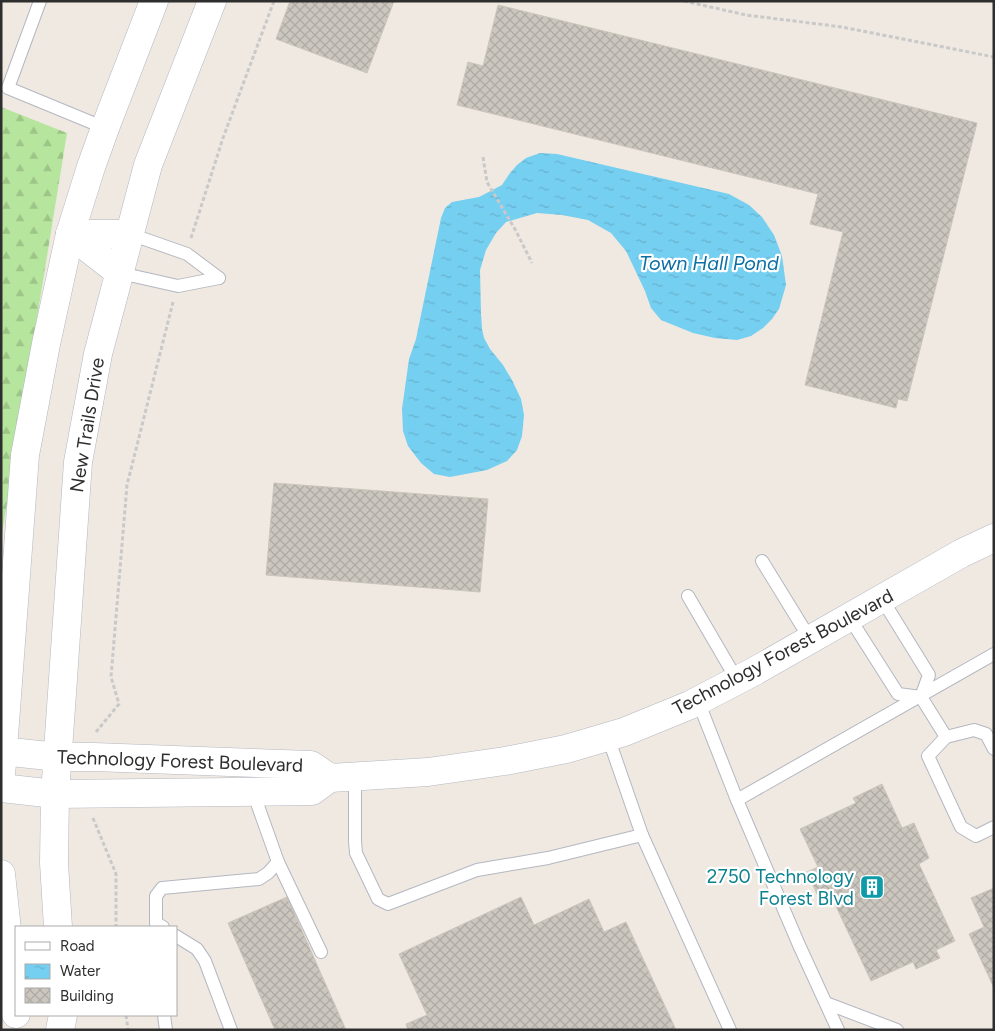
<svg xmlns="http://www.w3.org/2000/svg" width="995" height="1031" viewBox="0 0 995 1031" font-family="Figtree,sans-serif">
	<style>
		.forest { fill: url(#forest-firs) }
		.water { fill: url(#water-ripples) }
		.building { fill: url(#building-cross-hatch); stroke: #cbc5ba }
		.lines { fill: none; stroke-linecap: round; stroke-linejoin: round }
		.lane-casing { stroke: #b4b7c1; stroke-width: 14 }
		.secondary-casing { stroke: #b4b7c1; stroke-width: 29 }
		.path { stroke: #c9c9c9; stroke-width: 3; stroke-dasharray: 4 2.5; stroke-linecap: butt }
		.lane { stroke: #fff; stroke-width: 12 }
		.secondary { stroke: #fff; stroke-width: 28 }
		.labels { text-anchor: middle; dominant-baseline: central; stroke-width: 4.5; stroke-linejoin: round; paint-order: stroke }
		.street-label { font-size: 19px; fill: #2e2e2e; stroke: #fff }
		.culture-label { font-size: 19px; fill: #0d838f; stroke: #fff; text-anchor: end }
		.water-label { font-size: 20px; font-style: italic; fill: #0d6fa3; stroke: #fff }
	</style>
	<defs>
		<pattern id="forest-firs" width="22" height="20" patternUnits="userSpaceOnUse" patternTransform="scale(1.25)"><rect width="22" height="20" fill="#b6e59e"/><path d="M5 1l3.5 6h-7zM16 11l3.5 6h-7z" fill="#9dc588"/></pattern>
		<pattern id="water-ripples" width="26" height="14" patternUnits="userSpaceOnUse" patternTransform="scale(1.25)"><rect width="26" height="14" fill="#75cff0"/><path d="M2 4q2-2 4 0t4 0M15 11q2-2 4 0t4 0" fill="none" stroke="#66b2ce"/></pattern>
		<pattern id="building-cross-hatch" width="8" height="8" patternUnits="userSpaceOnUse" patternTransform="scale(1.25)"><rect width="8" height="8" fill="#cbc7bf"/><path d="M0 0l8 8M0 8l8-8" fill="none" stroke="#afaba4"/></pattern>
	</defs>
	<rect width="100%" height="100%" fill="#efe9e1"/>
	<!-- forest -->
	<polygon class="forest" points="1,107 67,133 1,540"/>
	<!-- water -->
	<polygon class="water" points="540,153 557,154 729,194 749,205 762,217 774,235 782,256 786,285 779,309 772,319 763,328 751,336 737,340 715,338 693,333 661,320 651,308 645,291 626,251 611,233 588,220 562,215 537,213 506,222 496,233 486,250 480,270 481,313 482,329 484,338 490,349 503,365 512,380 521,399 524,415 522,436 517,450 507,461 487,470 450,477 434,474 421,463 408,446 403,431 402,409 409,359 416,339 441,218 445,208 452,202 479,197 502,185 510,173 517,165 526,158"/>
	<!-- building -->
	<g class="building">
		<polygon points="290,1 394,1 367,73 276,39"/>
		<polygon points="498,5 977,123 907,401 898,399 896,408 805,385 843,232 810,224 818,194 457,105 468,62 483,66"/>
		<polygon points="274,483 488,499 480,592 266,575"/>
		<polygon points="882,784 902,828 914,823 929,858 919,864 955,941 936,950 940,958 916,969 913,962 871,981 834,902 823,907 807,872 818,867 800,829 856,803 853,798"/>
		<polygon points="994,888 994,988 969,934 984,927 971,898"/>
		<polygon points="287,897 346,1030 275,1030 228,923"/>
		<polygon points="521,897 534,925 589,899 604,932 626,922 676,1030 408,1030 406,1024 427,1015 399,954"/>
	</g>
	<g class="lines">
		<defs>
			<g id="lane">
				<polyline points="40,1 8,88 105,128"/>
				<polyline points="130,234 187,254 219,278"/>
				<polyline points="120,273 178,286 219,278"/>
				<polyline points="762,561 810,639"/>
				<polyline points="688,596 737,680"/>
				<polyline points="882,599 929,675 921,697"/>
				<polyline points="849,617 898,694 921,697"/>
				<polyline points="921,697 946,737"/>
				<polyline points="698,701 737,800"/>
				<polyline points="994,749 986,734 974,730 946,737 928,756 961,827 976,836 994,827"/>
				<polyline points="355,776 355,841 356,853 378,899 388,904 477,870 548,858 642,835 608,737"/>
				<polyline points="642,835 730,1030"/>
				<polyline points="278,862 321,952"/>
				<polyline points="163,927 156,923 156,896 162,888 259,879 268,873 278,862 253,792"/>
				<polyline points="176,936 197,949 205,961 231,1030"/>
				<polyline points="826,1003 897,1030"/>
				<polyline points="164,1015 166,1030"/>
				<polyline points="838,1030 799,945 737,800 994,654"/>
			</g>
			<g id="secondary">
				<polyline points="70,234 120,273"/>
				<polyline points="70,234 130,234"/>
				<polyline points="1,751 58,757 94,757 311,765 330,778 428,772 505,761 566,749 624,732 690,705 755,671 962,553 994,538"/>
				<polyline points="1,776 25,455 46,344 70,234 91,167 105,128 154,1"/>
				<polyline points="1,788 55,794 312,791 330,778"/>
				<polyline points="1,874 16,1014"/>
				<polyline points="58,927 54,863 55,794 78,462 98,354 148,165 212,1"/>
				<polyline points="60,1030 63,1015"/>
			</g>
		</defs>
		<!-- lane casing -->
		<use href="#lane" class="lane-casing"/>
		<!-- secondary casing -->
		<use href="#secondary" class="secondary-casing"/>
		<!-- path -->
		<g class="path">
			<polyline points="684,1 746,15 842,27 994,57"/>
			<polyline points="483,157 487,182 516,231 532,263"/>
			<polyline points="191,238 223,138 274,1"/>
			<polyline points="96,732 119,704 111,677 127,485 173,302"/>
			<polyline points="93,818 116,874 116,927"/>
			<polyline points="126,1015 128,1030"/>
		</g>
		<!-- lane -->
		<use href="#lane" class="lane"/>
		<!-- secondary -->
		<use href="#secondary" class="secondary"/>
	</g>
	<!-- icons -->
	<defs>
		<symbol id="building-square" viewBox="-11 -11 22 22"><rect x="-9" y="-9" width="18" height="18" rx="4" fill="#0f9aa8" stroke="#fff"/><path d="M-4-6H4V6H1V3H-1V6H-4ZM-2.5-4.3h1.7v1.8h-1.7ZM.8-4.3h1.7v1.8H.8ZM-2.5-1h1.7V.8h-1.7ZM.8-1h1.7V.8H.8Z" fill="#fff"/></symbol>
	</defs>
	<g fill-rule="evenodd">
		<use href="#building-square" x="858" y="873" width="28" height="28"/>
	</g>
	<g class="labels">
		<!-- street labels -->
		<g class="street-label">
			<text transform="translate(87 425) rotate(-81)">New Trails Drive</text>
			<text transform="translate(783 652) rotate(-28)">Technology Forest Boulevard</text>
			<text transform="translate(180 761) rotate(2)">Technology Forest Boulevard</text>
		</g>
		<!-- culture labels -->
		<g class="culture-label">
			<text x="854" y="876">2750 Technology<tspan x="854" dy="22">Forest Blvd</tspan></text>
		</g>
		<!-- water labels -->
		<g class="water-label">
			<text x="709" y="263">Town Hall Pond</text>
		</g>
	</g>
	<!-- border -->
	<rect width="995" height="1031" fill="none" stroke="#2e2e2e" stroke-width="5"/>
	<!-- legend -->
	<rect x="15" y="926" width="162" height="90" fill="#ffffff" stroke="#ababab"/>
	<rect x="25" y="942" width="25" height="8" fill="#ffffff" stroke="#ababab"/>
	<text x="60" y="951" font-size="15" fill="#2e2e2e">Road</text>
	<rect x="25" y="964" width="25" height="15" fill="url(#water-ripples)" stroke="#ababab"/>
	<text x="60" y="976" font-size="15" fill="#2e2e2e">Water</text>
	<rect x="25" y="988" width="25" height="15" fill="url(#building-cross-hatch)" stroke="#ababab"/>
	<text x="60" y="1001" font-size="15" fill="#2e2e2e">Building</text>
</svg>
